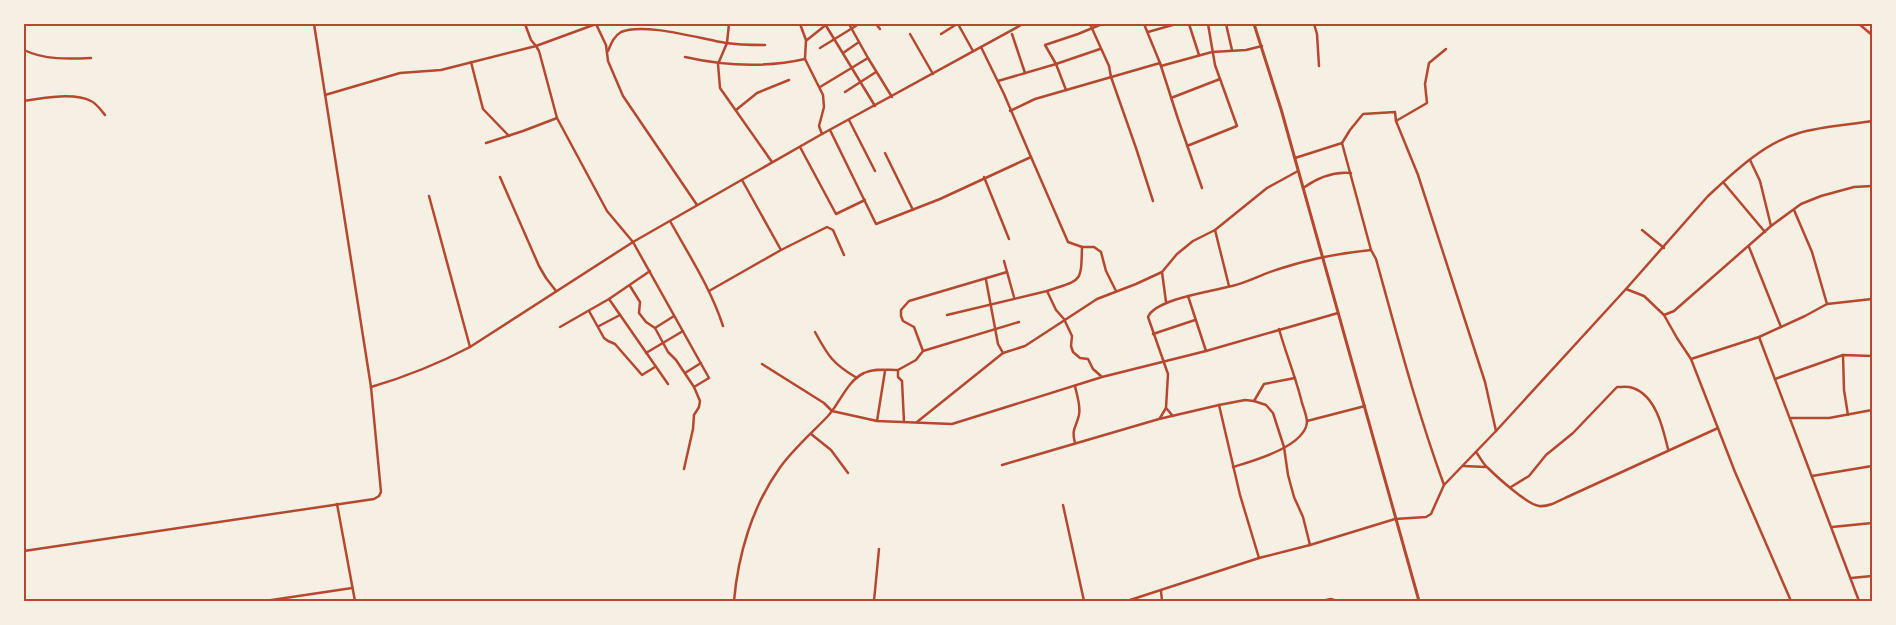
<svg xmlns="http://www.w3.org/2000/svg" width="1896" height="625" viewBox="0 0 1896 625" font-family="'Fira Sans Condensed',sans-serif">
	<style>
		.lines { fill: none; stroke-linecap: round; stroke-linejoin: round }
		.minor { stroke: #b5482f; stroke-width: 2.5 }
		.secondary { stroke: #b5482f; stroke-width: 3 }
		.neatline { fill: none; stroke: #b5482f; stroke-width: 2 }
	</style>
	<rect width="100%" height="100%" fill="#f6efe4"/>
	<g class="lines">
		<!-- minor -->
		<g class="minor">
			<polyline points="525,24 531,40 536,46 596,24"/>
			<polyline points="596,24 606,45 608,61 623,96 697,205"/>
			<polyline points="729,24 727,43 718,64 720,88 772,162"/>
			<polyline points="800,24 806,40 805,59 823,95 824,107 819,126 822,134"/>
			<polyline points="825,24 875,106"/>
			<polyline points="849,24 868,58 892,97"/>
			<polyline points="876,24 880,29"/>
			<polyline points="958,24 973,51"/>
			<polyline points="1090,24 1109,66 1111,77 1136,148 1153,201"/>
			<polyline points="1144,24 1160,63 1178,119 1202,188"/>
			<polyline points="1189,24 1199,55"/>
			<polyline points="1226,24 1232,50"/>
			<polyline points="1314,24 1317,34 1319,66"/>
			<polyline points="1859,24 1872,35"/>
			<polyline points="1148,32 1176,24"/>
			<polyline points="910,34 933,74"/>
			<polyline points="941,34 957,24"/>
			<polyline points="1012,34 1025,73"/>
			<polyline points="807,40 827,24"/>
			<polyline points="820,48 859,24"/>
			<path d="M24,50C44,60 69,59 91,58"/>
			<path d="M608,51C611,44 614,36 621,32C644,22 701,39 726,43C739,45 751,45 765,45"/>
			<polyline points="843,53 859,42"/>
			<path d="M685,57C725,66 765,68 805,59"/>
			<polyline points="471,62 483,109 509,136"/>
			<polyline points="1161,66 1212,52 1246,50 1262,46"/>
			<polyline points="998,81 1056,64 1100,49"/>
			<polyline points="820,87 868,58"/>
			<polyline points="1066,90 1056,64 1045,45 1078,34 1102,24"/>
			<polyline points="845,92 876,72"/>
			<polyline points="325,95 400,73 441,70 536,46 539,51 557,118 607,211 633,242 709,378 694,387 700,401 699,407 694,415 693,429 684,469"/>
			<polyline points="1171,98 1220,79"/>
			<path d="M24,101C42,98 74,92 91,101C97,104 101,110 105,115"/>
			<polyline points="736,110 757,93 789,80"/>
			<polyline points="1010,111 1035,99 1160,63"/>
			<polyline points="849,120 875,171"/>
			<polyline points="1396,121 1427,103 1425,84 1429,63 1446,49"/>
			<polyline points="830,130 876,224 940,199 1031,157 1004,94 981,47"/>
			<polyline points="486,143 523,131 557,118"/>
			<path d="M1342,143L1371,250L1376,259C1397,335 1417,411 1444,485"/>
			<polyline points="1187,146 1237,126 1215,65 1208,24"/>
			<polyline points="800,147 836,214 865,200"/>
			<polyline points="885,153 913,210"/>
			<polyline points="1031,157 1068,242 1082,247 1094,247 1101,252 1106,271 1116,291"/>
			<polyline points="1295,158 1342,143 1350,130 1363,114 1395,112 1396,121 1418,175 1485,382 1496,431"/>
			<polyline points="1750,160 1760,181 1771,226"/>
			<polyline points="500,177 539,266 546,278 556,291"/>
			<polyline points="984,177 1009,239"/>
			<polyline points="742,180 781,250"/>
			<polyline points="1723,182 1765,232"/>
			<path d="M1303,188C1317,178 1333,171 1351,173"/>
			<polyline points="429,196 470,347"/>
			<polyline points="1794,210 1812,252 1827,304"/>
			<path d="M670,221C689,255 711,289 723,326"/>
			<polyline points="1215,230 1229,286"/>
			<polyline points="1642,230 1664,248"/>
			<polyline points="1749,247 1781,327"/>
			<polyline points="1004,261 1014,297"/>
			<polyline points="1162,272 1166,302"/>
			<polyline points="986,280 998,344 1003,353"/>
			<polyline points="630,286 640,302 639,313 646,322 655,328 668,352 676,360 694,387"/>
			<polyline points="1626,289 1644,296 1664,315 1677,338 1691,359 1735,472 1791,601"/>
			<polyline points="709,291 781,250 827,227 833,230 844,255"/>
			<path d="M1047,291C1082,279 1081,284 1082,247"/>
			<polyline points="1188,296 1206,351"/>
			<polyline points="609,299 668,384"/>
			<polyline points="589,311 604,338 608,341 615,344 642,375 655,367"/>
			<polyline points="947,315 1047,291 1056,310 1064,319 1072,336 1071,346 1073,352 1080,358 1088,359 1093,369 1101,376"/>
			<polyline points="1664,315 1674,311 1771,226 1801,204 1821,196 1854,187 1872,186"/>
			<polyline points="599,326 620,315"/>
			<polyline points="560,327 609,299 650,271"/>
			<polyline points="655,328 674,316"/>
			<path d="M815,332C828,356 833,364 857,378"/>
			<polyline points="1153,334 1195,320"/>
			<polyline points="1759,337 1859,601"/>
			<polyline points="923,351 1019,322"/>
			<polyline points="646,353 683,331"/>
			<polyline points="1843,355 1844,390 1848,415"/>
			<polyline points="1691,359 1759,337 1805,316 1827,304 1872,299"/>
			<polyline points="762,364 824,403 832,411 877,421 952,424 1102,377 1206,351 1338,313"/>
			<polyline points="685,373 701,363"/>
			<polyline points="1775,379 1843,355 1872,356"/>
			<path d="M371,387C405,377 438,364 470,347L633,242L822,134L1023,24"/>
			<polyline points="1254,401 1264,384 1295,378"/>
			<polyline points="1219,405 1240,495 1259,558"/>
			<path d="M1173,416L1166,408L1168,374L1148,317C1155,299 1213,291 1232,286C1249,282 1264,273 1282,268C1310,259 1341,253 1371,250"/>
			<polyline points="1160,418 1166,408"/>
			<polyline points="1791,418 1829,418 1872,410"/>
			<polyline points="877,421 885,371"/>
			<polyline points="1307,421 1365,406"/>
			<polyline points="904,422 902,381 898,377 898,370 916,360 923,351 914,327 903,321 901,316 901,310 909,301 1007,272"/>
			<polyline points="917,422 1003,353 1025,346 1097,299 1136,284 1162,272 1177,254 1193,241 1215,230 1267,188 1298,171"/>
			<polyline points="811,434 831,450 848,473"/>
			<path d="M1075,443C1071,429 1076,428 1079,415C1081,406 1077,396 1075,386"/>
			<path d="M1476,452C1480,457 1483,464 1488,468C1497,477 1528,505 1539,506C1548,507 1557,502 1565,498L1718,428"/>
			<polyline points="1002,465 1159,419 1219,405 1245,400 1254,401 1266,405 1273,413 1284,447 1288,475 1294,497 1303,517 1310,545"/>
			<polyline points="1463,466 1486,467"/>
			<path d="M1233,467C1252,461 1305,447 1307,422C1307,417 1304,409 1302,403C1296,378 1286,354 1279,329"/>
			<polyline points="1812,476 1872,466"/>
			<path d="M1511,487L1529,476L1546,455L1573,433L1617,387C1622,387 1628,386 1633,388C1656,396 1663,428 1668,449"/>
			<polyline points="337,504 355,601"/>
			<polyline points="1063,505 1084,601"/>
			<polyline points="1832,527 1872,523"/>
			<polyline points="24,551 374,499 379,496 381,492 371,387 314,24"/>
			<polyline points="1851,578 1872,576"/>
			<polyline points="1161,591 1162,601"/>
			<polyline points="265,601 352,588"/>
			<path d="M734,601C738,555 752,507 779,469C792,450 812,433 828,416C840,403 847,381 864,373C874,368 887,370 898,370"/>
			<polyline points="874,601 879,549"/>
			<path d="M1127,601L1259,558L1310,545L1395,519L1426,517L1431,514L1444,485L1496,431L1626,289L1708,196C1734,172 1764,143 1799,133C1822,126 1849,125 1872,121"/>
			<polyline points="1321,601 1331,599 1337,601"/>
		</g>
		<!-- secondary -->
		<polyline class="secondary" points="1254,24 1281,109 1419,601"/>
	</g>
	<!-- border -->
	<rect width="1896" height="625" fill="none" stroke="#f6efe4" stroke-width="50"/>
	<rect x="25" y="25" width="1846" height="575" class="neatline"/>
</svg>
